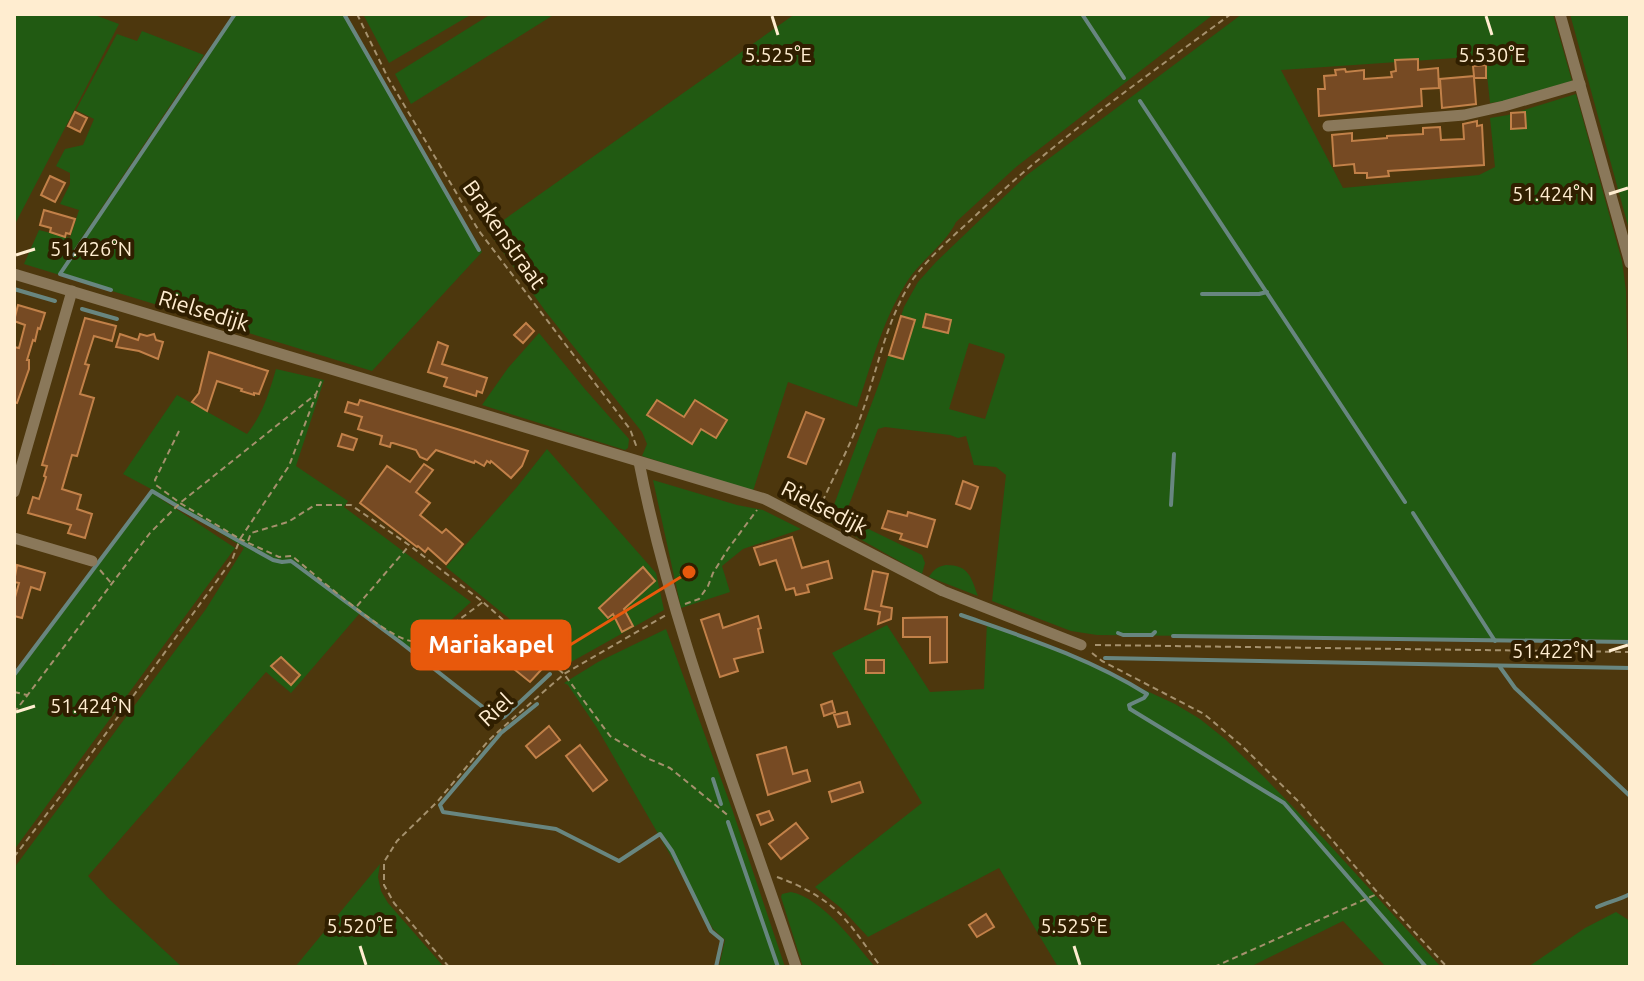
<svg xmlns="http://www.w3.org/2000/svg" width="1644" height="981" viewBox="0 0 1644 981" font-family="Ubuntu,sans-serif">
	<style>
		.green { fill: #215a12; fill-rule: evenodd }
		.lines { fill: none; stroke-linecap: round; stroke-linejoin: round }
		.stream { stroke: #688680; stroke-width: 4 }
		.building { fill: #764a23; stroke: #c28149; stroke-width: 2 }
		.path { stroke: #a5916d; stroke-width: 2; stroke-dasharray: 6 4; stroke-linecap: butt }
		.minor { stroke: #8a785a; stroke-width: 11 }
		.ticks { fill: none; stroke: #ffedd0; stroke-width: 3 }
		.labels { text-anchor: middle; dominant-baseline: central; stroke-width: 8; stroke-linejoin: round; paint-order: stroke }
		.street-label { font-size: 22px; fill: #ffedd0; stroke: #301f00 }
		.ticks-label { font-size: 20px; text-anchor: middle; fill: #ffedd0; stroke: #301f00; stroke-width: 8; stroke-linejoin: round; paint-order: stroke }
		.leader { fill: none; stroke: #e8590c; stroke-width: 3 }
		.callout-dot { fill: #e8590c; stroke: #301f00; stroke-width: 3 }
		.callout { fill: #e8590c; stroke: #e8590c; stroke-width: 3 }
		.callout-label { font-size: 24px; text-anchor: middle; font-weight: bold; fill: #fff }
	</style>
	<rect width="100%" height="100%" fill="#4d370d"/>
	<!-- green -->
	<g class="green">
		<polygon points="14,14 92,14 119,24 14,226"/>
		<polygon points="235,14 345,14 419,149 482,252 372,371 24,264 39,230 70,238 79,210 60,204 70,184 70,173 56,166 65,149 83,145 94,119 76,110 117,34 137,41 142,31 204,55 60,270"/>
		<polygon points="363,14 472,14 389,63"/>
		<polygon points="491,14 555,14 411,104 395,74"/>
		<path d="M795,14H1214L1016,167L956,222C945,245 919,261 905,285C882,322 871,366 857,407L788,382L753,491L642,456L647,444L642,432L546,312L488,231Z"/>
		<path d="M1242,14H1553L1572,81L1505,101L1490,103L1485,56L1281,70L1343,188L1479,175L1495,167L1490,118L1508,115L1576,94L1622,261L1626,291L1630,478V640L1097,635L1071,631L992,601L1006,475L996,467L974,465L966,436L958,438L950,435L885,427L878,429L847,510V515L850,520L922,555L925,563L922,574L828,521L880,381L904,307L918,282L936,262L1027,175ZM969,343L1004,354L1005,357L985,419L949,409Z"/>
		<polygon points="1570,14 1630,14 1630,233"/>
		<polygon points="539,333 584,388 629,439 628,448 625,450 482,405 508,368"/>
		<path d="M276,369L324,380L296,466L348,501L344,507L471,602L415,653L360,613L291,693L266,672L88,876L108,898L182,967H57L53,964L50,967H14V868L206,609L244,548L153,490L123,474L177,395L247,434C263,414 269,393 276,369Z"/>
		<polygon points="547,449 656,573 664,610 564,666 539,643 446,567 517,487"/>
		<polygon points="653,480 737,505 763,510 801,529 743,549 722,566 730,592 681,608"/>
		<polygon points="152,493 235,548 14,850 14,678"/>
		<path d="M946,565C969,565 971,577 978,596L929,577C934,569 937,567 946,565Z"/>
		<polygon points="987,622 1043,643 1175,704 1200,719 1225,739 1265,778 1325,840 1441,967 1386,967 1343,921 1250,967 1058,967 999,868 868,937 841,908 815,887 922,803 832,653 887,625 930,692 984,689"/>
		<polygon points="666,629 732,809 785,967 719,967 725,940 713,929 597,728 568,685 564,683 598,662"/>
		<polygon points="380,864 378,877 381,891 388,903 444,967 295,967"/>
		<path d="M791,892C822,898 855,943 875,967H803L781,897L782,894Z"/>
		<polygon points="1616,912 1630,921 1630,967 1528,967 1585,928"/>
	</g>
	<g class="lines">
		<!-- stream -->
		<g class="stream">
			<polyline points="344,14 479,250"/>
			<polyline points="1082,14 1124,78"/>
			<polyline points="1140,101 1405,502"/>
			<polyline points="14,289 55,301"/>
			<polyline points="111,290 60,274 235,14"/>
			<polyline points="1202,294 1259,294 1267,292"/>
			<polyline points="82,309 117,319"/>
			<polyline points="1171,505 1174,454"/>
			<polyline points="178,507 273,560 282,562 291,561 400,642 498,719 504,717 550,674"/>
			<polyline points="1413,513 1495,641"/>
			<path d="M961,615C1024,637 1090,658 1147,694L1144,698L1129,705L1130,709L1284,803L1426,967"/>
			<polyline points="1118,633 1123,635 1152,635 1155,632"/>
			<polyline points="1173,636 1630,642"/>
			<polyline points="1105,658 1630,668"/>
			<polyline points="1500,667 1515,688 1630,796"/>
			<polyline points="14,675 152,491 177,506"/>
			<polyline points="537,704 501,733 440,805 443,812 556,829 619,861 660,834 672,851 711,931 722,940 716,967"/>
			<polyline points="713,779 721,804"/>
			<polyline points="728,822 778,967"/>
			<path d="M1597,907C1608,902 1619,900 1630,894"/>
		</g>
	</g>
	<!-- building -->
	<g class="building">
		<polygon points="1418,59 1418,70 1438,68 1439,88 1421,89 1422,106 1319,116 1318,89 1325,89 1324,76 1336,75 1335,70 1345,69 1346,72 1364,70 1364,79 1392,77 1391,72 1396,71 1395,60"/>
		<polygon points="1486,65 1486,78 1474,78 1476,104 1442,108 1440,79 1474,76 1473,66"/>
		<polygon points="75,112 87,118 80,132 68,126"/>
		<polygon points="1525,112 1526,128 1511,129 1511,113"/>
		<polygon points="1477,121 1477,126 1482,125 1484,165 1388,171 1389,176 1367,178 1367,173 1355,173 1354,164 1334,166 1332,135 1352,133 1352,141 1387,138 1387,136 1423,134 1423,128 1440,127 1441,140 1464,139 1463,124"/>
		<polygon points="50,176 65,183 55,202 41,195"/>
		<polygon points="44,210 75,219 70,234 66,233 65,237 50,232 51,228 40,225"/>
		<polygon points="18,305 45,313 40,329 38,328 35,341 33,340 27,360 29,360 29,369 17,403 14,402 14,347 19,348 25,325 14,321"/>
		<polygon points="926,314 951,320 948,333 923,327"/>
		<polygon points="901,316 915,320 903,359 889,355"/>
		<polygon points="85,318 116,326 112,341 94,336 85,364 89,365 80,394 94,398 77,456 72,455 62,489 81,495 77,509 92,514 85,538 68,533 71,525 28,513 33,497 39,499 46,477 44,476 47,466 42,465"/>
		<polygon points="526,323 534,331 523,343 514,335"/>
		<polygon points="120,334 138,340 140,334 147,336 154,334 156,340 163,342 158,359 139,351 116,347"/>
		<polygon points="438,342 448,346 442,364 487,378 482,393 477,391 476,396 444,386 447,378 428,372"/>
		<polygon points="209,352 268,371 259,394 254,393 254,395 241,391 242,389 217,381 207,411 192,402 199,393"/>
		<polygon points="360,400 457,429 528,451 522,466 511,478 491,461 490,463 487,461 484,466 475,461 474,463 436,450 427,460 420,457 416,450 393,443 391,443 390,447 380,444 382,436 358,429 362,417 345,412 348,402 358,405"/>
		<polygon points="657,400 684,417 695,400 727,420 716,438 701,429 692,444 647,415"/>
		<polygon points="806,412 824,419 806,464 788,457"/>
		<polygon points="342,434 357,439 353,450 338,446"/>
		<polygon points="424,464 433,470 416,492 430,503 420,515 442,533 446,529 463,544 446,564 428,548 425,552 418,546 417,547 360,503 387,466 410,482"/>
		<polygon points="963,481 978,487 971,508 970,509 956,504"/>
		<polygon points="888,511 907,516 908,512 935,520 927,547 900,539 902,534 882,528"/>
		<polygon points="792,537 802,568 828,561 832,578 807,585 809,592 796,595 794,588 786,590 776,560 760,565 754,548"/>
		<polygon points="17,565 45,573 40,590 31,587 22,618 14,616 14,601 19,583 14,582"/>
		<polygon points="643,567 655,581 624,609 633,626 622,632 613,614 608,618 599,608"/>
		<polygon points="873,571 888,574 881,606 892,608 891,619 878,624 880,612 865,609"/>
		<polygon points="719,614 723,628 758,616 761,628 758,629 763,652 734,659 738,671 720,677 701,620"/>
		<polygon points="947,617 947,662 930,663 930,637 903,637 903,618"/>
		<polygon points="482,643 494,652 480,669 468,660"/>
		<polygon points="515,649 541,670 530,682 504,661"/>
		<polygon points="281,657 300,675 291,685 271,666"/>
		<rect x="866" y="660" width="18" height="13"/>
		<polygon points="832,701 835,712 824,716 821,705"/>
		<polygon points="847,712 850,724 838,727 834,715"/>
		<polygon points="549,726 560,740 536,758 526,746"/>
		<polygon points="580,745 607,780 593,791 566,756"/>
		<polygon points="786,747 793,774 807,770 810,781 768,795 757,755"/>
		<polygon points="860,782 863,792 832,802 829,792"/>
		<polygon points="769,811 773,820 761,825 757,815"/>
		<polygon points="796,823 808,838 781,859 769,844"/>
		<polygon points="986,914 994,927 977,937 969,925"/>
	</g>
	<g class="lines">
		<!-- path -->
		<g class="path">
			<polyline points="357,14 388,78 479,231 630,429 637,448"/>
			<polyline points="179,431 155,480 156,485 180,503 240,539 289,466 316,395"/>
			<path d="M817,510L821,505C835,473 852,443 863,410C878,367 887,318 913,279C930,256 952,237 973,218C1052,142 1143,79 1231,14"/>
			<polyline points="248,541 251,533 288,522 315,505 351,505 409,545 483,602 564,674 610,736 649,759 670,768 730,817"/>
			<polyline points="100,570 111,583"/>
			<polyline points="680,575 688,573"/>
			<polyline points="685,604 699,599 708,586 713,573 728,549 757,510"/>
			<polyline points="357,606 408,547"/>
			<polyline points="1095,645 1630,652"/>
			<polyline points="1092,653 1102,661 1204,714 1242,746 1301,804 1378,893 1447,967"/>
			<polyline points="14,692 27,695"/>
			<polyline points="14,713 150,533 180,503 316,394 322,379"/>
			<path d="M14,857L59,798L232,560L240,539L279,557L292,556C313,573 391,642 413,641C435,640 465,615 483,602"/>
			<path d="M777,877C800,885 825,898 842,916C857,932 868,950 881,967"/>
			<polyline points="449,967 394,903 384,885 384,862 397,841 437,802 489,740 510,721 564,674 666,615"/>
			<polyline points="1214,967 1377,894"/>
		</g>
		<!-- minor -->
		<g class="minor">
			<polyline points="1560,14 1630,263"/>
			<polyline points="1328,126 1464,115 1504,106 1580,84"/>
			<polyline points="14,274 765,499 943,591 1081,645"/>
			<path d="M639,462C673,635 741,800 796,967"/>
			<polyline points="14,492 72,291"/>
			<polyline points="14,538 92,561"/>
		</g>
	</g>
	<!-- ticks -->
	<path class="ticks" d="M772,16L778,35M1486,16L1492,35M1609,194L1628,188M16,255L35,249M1609,651L1628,645M16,712L35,706M360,946L366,965M1074,946L1080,965"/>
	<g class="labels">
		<!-- street labels -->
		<g class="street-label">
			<text transform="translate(505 234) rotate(55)">Brakenstraat</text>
			<text transform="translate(204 310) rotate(17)">Rielsedijk</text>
			<text transform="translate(825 507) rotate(27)">Rielsedijk</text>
			<text transform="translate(495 709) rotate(-43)">Riel</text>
		</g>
	</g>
	<g class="ticks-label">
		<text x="778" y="62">5.525°E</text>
		<text x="1492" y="62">5.530°E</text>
		<text x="1553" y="201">51.424°N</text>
		<text x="91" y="256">51.426°N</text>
		<text x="1553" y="658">51.422°N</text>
		<text x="91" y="713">51.424°N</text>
		<text x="360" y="933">5.520°E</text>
		<text x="1074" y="933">5.525°E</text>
	</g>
	<!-- callouts -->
	<path class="leader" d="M689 572L570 645"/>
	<circle class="callout-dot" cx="689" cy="572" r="8"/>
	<rect class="callout" x="412" y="621" width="158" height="48" rx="8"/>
	<g class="callout-label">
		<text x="491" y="653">Mariakapel</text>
	</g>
	<!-- border -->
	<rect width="1644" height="981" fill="none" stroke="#ffedd0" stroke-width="32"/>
</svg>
